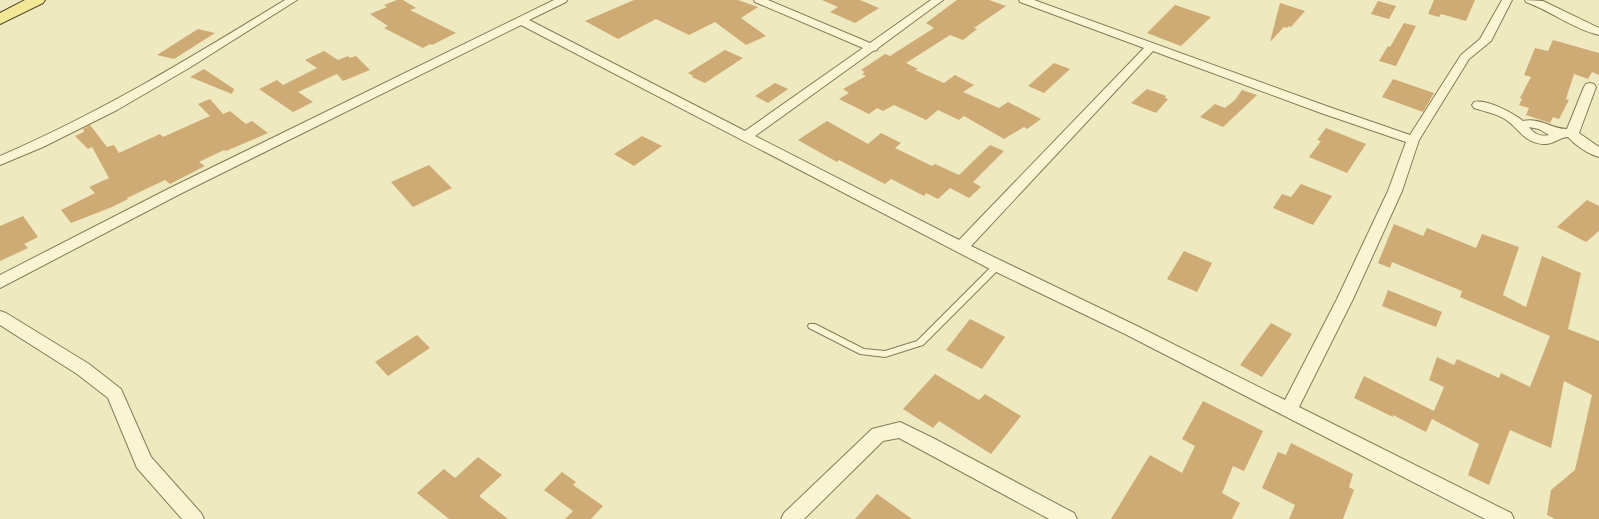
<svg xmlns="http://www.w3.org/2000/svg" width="1599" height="519" viewBox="0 0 1599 519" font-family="Bitter,serif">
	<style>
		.building { fill: #ceaa74 }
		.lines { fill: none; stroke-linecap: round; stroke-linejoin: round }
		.lane-casing { stroke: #887a57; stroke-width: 2 }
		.street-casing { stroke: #887a57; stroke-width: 2 }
		.primary-casing { stroke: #55472c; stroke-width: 2 }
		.lane { fill: #f9f5d2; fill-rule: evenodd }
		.street { fill: #f9f5d2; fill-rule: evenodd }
		.primary { fill: #f3e895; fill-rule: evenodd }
	</style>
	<rect width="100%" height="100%" fill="#efe9bf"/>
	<!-- building -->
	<g class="building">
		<polygon points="397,0 403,0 416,8 410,10 456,33 432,45 430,44 423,48 384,28 388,26 370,14 387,7 384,5"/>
		<polygon points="634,0 738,0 758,7 741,18 766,36 746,45 715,22 689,35 656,19 618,39 585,21"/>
		<polygon points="822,0 860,0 879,8 855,23 830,12 838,7"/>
		<polygon points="957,0 989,0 1006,6 974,28 977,29 963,40 950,35 906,63 918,69 915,70 944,83 955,75 974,85 963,92 999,108 1008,102 1041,119 1027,129 1024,127 1004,139 964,116 959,120 938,110 926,120 894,105 883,111 877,108 869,114 839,99 849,93 843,89 866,76 862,74 865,72 861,70 885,54 890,56 934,28 926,23"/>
		<polygon points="1434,0 1475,0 1466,21 1441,14 1439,17 1428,14"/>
		<polygon points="1378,1 1396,6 1389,19 1371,14"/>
		<polygon points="1280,3 1305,11 1291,27 1289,26 1287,28 1284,27 1270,42"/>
		<polygon points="1175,5 1211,17 1181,46 1147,33"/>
		<polygon points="1404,23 1416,26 1396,66 1379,61 1388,46 1390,47"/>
		<polygon points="198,29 215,33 174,59 157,55"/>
		<polygon points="1553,40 1599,53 1599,75 1592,72 1588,79 1574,74 1566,99 1569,100 1559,119 1553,117 1550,123 1526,115 1529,108 1519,105 1522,99 1520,98 1531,77 1524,75 1535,48 1548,51"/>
		<polygon points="725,50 743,58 705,83 692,77 693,76 688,73"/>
		<polygon points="324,51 338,60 348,56 350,58 356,56 370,70 343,81 337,74 298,92 313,102 293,112 259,89 277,80 283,85 317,68 305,60"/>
		<polygon points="1054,63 1070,69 1044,93 1028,86"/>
		<polygon points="204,69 234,89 232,94 190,77"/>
		<polygon points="1393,79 1434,93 1423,112 1382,97"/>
		<polygon points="775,83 788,89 768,103 755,96"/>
		<polygon points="1147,89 1166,96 1165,98 1168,99 1156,113 1131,103"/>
		<polygon points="1242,90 1257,95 1223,127 1200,117 1215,104 1225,108 1235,100"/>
		<polygon points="210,99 223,114 230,111 246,124 252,121 268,133 226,151 224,150 199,162 205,166 170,184 165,180 127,198 128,199 112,207 71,223 61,210 95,193 89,187 109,178 92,147 88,149 75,136 84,132 83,129 90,125 107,147 114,145 119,153 160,134 163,137 210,116 198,104"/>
		<polygon points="827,121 868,144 881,133 901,143 895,148 932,166 935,164 959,175 990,145 1004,151 973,182 981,187 969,198 950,188 938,199 926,193 924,196 891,179 885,184 839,160 837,162 798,140"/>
		<polygon points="1326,128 1366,144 1347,173 1309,157 1321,141 1317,140"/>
		<polygon points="642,136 662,146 634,166 614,154"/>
		<polygon points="429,165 452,188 413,207 391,182"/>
		<polygon points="1301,184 1332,196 1313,225 1273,208 1282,194 1291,197"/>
		<polygon points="1587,200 1599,206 1599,231 1586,242 1557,227"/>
		<polygon points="23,216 38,237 24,244 28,248 0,261 0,226"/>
		<polygon points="1394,224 1423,236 1427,228 1476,248 1482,234 1519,247 1503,295 1526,307 1542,256 1581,273 1568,329 1599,341 1599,519 1555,519 1547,515 1551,490 1575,470 1592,395 1564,381 1551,448 1510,430 1489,485 1468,475 1479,444 1432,419 1426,432 1393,415 1393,417 1354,398 1364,376 1434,411 1444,387 1429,380 1437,357 1454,365 1457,359 1499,378 1501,373 1530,387 1550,336 1460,297 1462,291 1392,262 1390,268 1378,263"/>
		<polygon points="1184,251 1212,263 1197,292 1167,279"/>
		<polygon points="1388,290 1442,312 1436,327 1382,306"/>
		<polygon points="970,319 1005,337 982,369 946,350"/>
		<polygon points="1271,323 1292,334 1262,377 1240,365"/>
		<polygon points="417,335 430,348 388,376 375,362"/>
		<polygon points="935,374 979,400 985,394 1021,416 991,454 939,421 933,428 903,409"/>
		<polygon points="1203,401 1263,431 1244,471 1233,466 1222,493 1240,503 1232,519 1111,519 1150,455 1182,473 1195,446 1182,439"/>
		<polygon points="1291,443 1353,474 1349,487 1354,490 1343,519 1289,519 1295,505 1262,488 1278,452 1286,455"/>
		<polygon points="478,457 502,475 479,496 508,519 449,519 417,493 444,469 455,478"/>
		<polygon points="562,472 576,482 573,485 603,506 591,519 565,519 573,511 544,490"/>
		<polygon points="877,494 912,519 855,519"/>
	</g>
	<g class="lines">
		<defs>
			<polygon id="lane" points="997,263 1000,264 1001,266 1000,268 923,345 885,357 860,354 809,328 808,326 809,324 815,324 864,349 885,351 917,341 994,264"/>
			<g id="street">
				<path d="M285,0H297L189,68L117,110L43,147L0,165V156C100,113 192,57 285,0Z"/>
				<path d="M554,0H567L566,2L529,20L745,131L863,48L755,2L754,0H768L870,43L931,0H943L878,48L877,50L873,51L755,136L959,240L1144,48L1020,2L1019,0H1034L1329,107L1410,135L1461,55L1480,39L1502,0H1512L1491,41L1469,59L1419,140L1402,191L1353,299L1299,407L1511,513L1514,519H1485L1125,334L992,270L521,25L180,194L0,288V275L170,188ZM1153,51L1321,113L1406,142L1388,191L1337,299L1285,400L1137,326L971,246Z"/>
				<path d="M1525,0L1543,1L1599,28V35C1573,29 1551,11 1526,2Z"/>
				<path d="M1590,83L1594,84L1596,87L1579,133L1599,147V157C1588,154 1575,145 1568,137C1560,137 1553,145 1543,144C1522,142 1519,127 1503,118C1494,113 1483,111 1474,108L1472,105L1474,102C1487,99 1513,113 1523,121C1540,117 1551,129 1567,129L1584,87L1586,84ZM1529,127L1539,129L1549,135C1541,137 1534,134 1529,127Z"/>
				<polygon points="0,311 6,313 89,364 121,389 151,457 201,513 204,519 182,519 137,468 108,398 77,374 0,325"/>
				<polygon points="900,422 933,438 1074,513 1077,519 1049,519 899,438 883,441 804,519 781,519 784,513 872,429"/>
			</g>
			<polygon id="primary" points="25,0 45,0 43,3 0,24 0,13"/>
		</defs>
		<!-- lane casing -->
		<use href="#lane" class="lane-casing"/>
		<!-- street casing -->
		<use href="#street" class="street-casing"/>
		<!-- primary casing -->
		<use href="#primary" class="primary-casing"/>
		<!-- lane -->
		<use href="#lane" class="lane"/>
		<!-- street -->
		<use href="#street" class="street"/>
		<!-- primary -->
		<use href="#primary" class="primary"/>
	</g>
</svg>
